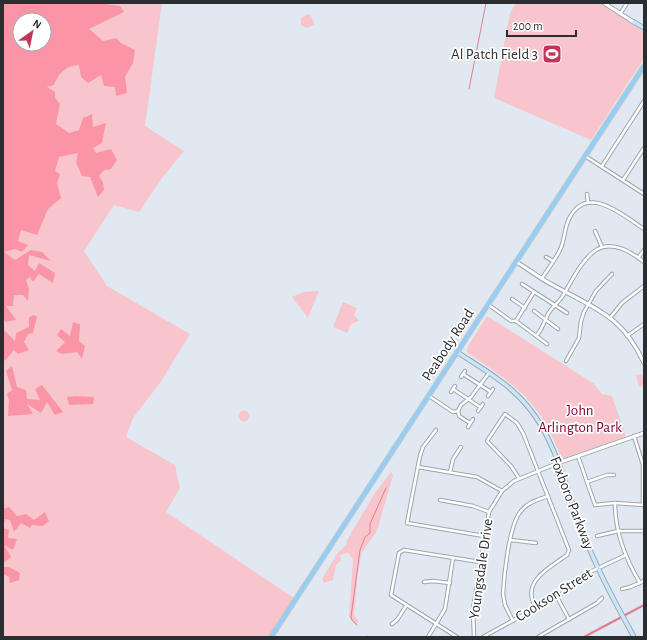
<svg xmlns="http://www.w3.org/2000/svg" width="647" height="640" viewBox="0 0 647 640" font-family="'Alegreya Sans',sans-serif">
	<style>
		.green { fill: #f8c5cc; fill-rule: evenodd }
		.forest { fill: #fa95a7; fill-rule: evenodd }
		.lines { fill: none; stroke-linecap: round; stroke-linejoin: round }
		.stream { stroke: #e17f90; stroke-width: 1 }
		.canal { stroke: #e17f90; stroke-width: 2.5 }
		.minor-casing { stroke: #9da5ac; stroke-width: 4.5 }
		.tertiary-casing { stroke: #9da5ac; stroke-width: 5 }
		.secondary-casing { stroke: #9da5ac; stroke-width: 5.5 }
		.primary-casing { stroke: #c8c9c9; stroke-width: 6 }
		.minor { stroke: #fff; stroke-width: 2.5 }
		.tertiary { stroke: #fff; stroke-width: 3 }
		.secondary { stroke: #cae6fb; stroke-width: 3.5 }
		.primary { stroke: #94cef7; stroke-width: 4 }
		.labels { text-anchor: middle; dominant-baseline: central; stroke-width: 3.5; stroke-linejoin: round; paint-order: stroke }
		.poi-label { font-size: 15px; fill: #2b2e31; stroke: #fff; text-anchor: end }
		.street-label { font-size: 15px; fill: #2b2e31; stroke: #fff }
		.park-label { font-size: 15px; fill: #820633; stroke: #fff }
	</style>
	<rect width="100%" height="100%" fill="#e0e9f1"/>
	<!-- green -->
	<g class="green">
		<path d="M3,3H162L145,126L184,151L162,178L139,212L114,205L84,251L107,286L190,334L160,383L133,418L126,437L175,465L180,488L166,512L294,598L269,637H3ZM20,20H44V44H20Z"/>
		<polygon points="516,3 600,3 644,32 644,58 591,140 494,98 510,13"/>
		<polygon points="308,14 310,14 315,25 306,28 301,25 301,18"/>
		<polygon points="319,291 308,318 292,297 303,292"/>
		<polygon points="343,302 357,308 354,315 359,321 351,324 347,333 333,327"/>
		<path d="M487,316L593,383L602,394L612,396L626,437L565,458L562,457C556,447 552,434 546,424C523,387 500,376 467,352V348Z"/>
		<polygon points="642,374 644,386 639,387 636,375"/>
		<circle cx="244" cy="416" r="5.5"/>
		<polygon points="391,472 393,475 377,531 362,552 358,572 354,615 359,622 355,625 349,617 353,559 348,553 340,555 341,560 336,565 333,580 324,583 322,579 337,554 347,544 346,542 375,493"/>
	</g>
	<!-- forest -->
	<g class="forest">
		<path d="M3,3H98L120,6L124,12L89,29L103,41L116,38L121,43L135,50L133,63L125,77L127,93L116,96L115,87L104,86L101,75L88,83L81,77L79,65C66,65 58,74 54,85L47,87L55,92V98L60,104L56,124L69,133L79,130L83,118L92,114L93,127L106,123L102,143L93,148L96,153L111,149L117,160L111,169L104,170L99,176L103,182L104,190L98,197L90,177L82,176L76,162L78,153L59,157L55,171L60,174L57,183L61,198L48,209L37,235L21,230L18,241L28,245L22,252L15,249L4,252L15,260L31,250L42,252L51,261L29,255L28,265L35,271L39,263L55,273L53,283L39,274L33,282L30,277L26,280L29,289L28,301L23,295H14L13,306H6L16,320L5,322L3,317ZM20,20H44V44H20Z"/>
		<polygon points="34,315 37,317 33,333 28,334 24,342 29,350 18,354 14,350 5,361 3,357 3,329 15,341 16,333 29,327 29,317"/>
		<polygon points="73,322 80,324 79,341 85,346 82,359 77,352 62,354 56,351 65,342 57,335 61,329 70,336"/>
		<polygon points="12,366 17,387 26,390 27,399 40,400 35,389 42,385 63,412 55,415 47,402 41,413 27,404 33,414 8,416 9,400 7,394 12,390 6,371"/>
		<polygon points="75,396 94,397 93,404 69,405 67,397"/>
		<polygon points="9,507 17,516 26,514 34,520 45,512 49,521 43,526 32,525 30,528 21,523 14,532 10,520 5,519 3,528 3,509"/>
		<polygon points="3,528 9,530 8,538 17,539 13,550 4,545 11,557 5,562 3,559"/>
		<polygon points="3,567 9,567 20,573 19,580 10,583 9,577 3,574"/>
	</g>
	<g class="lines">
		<!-- stream -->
		<g class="stream">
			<polyline points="469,89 486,3"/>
			<polyline points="357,625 352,620 351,617 360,550 365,537 370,533 370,524 386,488"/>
			<polyline points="368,636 369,637"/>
		</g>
		<!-- canal -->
		<polyline class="canal" points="584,637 644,605"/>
		<defs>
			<g id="minor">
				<polyline points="620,14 627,3"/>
				<polyline points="585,156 644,194"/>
				<polyline points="602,166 644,101"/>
				<polyline points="623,180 644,148"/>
				<polyline points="587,194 588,203"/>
				<polyline points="595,231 602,247"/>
				<polyline points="546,257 553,261"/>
				<polyline points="638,258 644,250"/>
				<path d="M542,278C548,269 555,260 560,250C565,240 564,227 570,217C588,184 624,216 644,229"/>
				<polyline points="522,284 567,313"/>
				<polyline points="512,299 525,308"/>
				<polyline points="489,305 511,321 516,321"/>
				<polyline points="534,311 558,329"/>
				<polyline points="610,318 622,303 644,286"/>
				<polyline points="516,321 547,344"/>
				<polyline points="516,321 534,292"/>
				<path d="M537,335C542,329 544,323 547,316C551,307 559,303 564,294C586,255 600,227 644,262"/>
				<polyline points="627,336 644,324"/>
				<polyline points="566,361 579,338 581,321 584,312 596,291 612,274"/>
				<polyline points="463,374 491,392"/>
				<polyline points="461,377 465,371"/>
				<polyline points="453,389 480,407"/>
				<polyline points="451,392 455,386"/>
				<polyline points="429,396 453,412 458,411 459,416 470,423"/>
				<polyline points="488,396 493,389"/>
				<polyline points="458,411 461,405 471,397 489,373"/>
				<polyline points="478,411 483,404"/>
				<polyline points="468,427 473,419"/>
				<polyline points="436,430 423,447 420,456 407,523 484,536"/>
				<polyline points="634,436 643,465 643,504"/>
				<polyline points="578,456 595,505 615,503 644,505"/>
				<polyline points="418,467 477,477 502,491"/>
				<polyline points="450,472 453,459 461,447"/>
				<path d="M519,478L511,466L487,441L505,414L517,423L523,433L569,550L567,555C549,568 520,582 536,608"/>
				<polyline points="587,482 607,475 614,475"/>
				<polyline points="440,500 473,506 489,512"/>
				<path d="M615,503C615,532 625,558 640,583"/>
				<polyline points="597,536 618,531 644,531"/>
				<polyline points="511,540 536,543"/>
				<polyline points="424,582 433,581 450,583"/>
				<polyline points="622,589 630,587 644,581"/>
				<polyline points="557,597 569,619"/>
				<path d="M513,621L505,605L503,594C504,576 509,524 521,511C528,502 538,500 548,496"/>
				<polyline points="392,624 397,620 406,606"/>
				<polyline points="428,637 445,609 453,558"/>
				<polyline points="457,637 391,595 399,553 404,550 480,562"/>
				<polyline points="474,637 473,609 489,512 502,491 514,481 558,463"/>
				<polyline points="483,637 565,592 588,573 626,555"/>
				<polyline points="538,637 597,603 602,598"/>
			</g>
			<g id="tertiary">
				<polyline points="604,3 635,23"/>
				<path d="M516,262C529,269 540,279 553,285C595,309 622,315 644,363"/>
				<polyline points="558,463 644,433"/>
			</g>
			<g id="secondary">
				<polyline points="634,22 644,28"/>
				<path d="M457,352C483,369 510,384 529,408C556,441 567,491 582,530C596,568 615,602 634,637"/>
			</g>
			<polyline id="primary" points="271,637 644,66"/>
		</defs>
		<!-- minor casing -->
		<use href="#minor" class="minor-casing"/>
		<!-- tertiary casing -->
		<use href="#tertiary" class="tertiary-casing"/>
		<!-- secondary casing -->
		<use href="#secondary" class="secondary-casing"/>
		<!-- primary casing -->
		<use href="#primary" class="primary-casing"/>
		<!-- minor -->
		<use href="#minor" class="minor"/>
		<!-- tertiary -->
		<use href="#tertiary" class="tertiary"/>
		<!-- secondary -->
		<use href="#secondary" class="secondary"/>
		<!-- primary -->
		<use href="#primary" class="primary"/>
	</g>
	<!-- icons -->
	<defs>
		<symbol id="stadium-square" viewBox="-11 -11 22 22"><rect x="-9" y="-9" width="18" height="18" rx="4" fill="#c4355c" stroke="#fff"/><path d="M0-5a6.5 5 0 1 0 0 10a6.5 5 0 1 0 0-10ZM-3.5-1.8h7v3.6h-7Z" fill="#fff"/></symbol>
	</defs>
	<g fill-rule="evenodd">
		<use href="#stadium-square" x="541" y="43" width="22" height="22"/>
	</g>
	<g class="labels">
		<!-- poi labels -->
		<g class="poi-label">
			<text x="538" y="54">Al Patch Field 3</text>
		</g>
		<!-- street labels -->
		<g class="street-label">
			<text transform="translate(448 345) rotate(-57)">Peabody Road</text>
			<text transform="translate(572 503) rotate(69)">Foxboro Parkway</text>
			<text transform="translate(481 569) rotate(-82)">Youngsdale Drive</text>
			<text transform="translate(554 595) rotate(-32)">Cookson Street</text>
		</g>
		<!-- park labels -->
		<g class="park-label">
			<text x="580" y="410">John<tspan x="580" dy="17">Arlington Park</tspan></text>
		</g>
	</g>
	<!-- border -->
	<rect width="647" height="640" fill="none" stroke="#2b2e31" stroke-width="8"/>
	<!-- north arrow -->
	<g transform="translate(32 32) rotate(33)"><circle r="19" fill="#ffffff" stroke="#aaabad"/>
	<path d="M0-3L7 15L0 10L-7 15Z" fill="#c4355c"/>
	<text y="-6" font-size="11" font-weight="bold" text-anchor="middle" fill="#2b2e31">N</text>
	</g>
	<!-- scale -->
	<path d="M507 30v6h69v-6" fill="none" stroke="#2b2e31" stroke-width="2"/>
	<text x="513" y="30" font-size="12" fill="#2b2e31" stroke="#ffffff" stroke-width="3" paint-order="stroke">200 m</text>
</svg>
